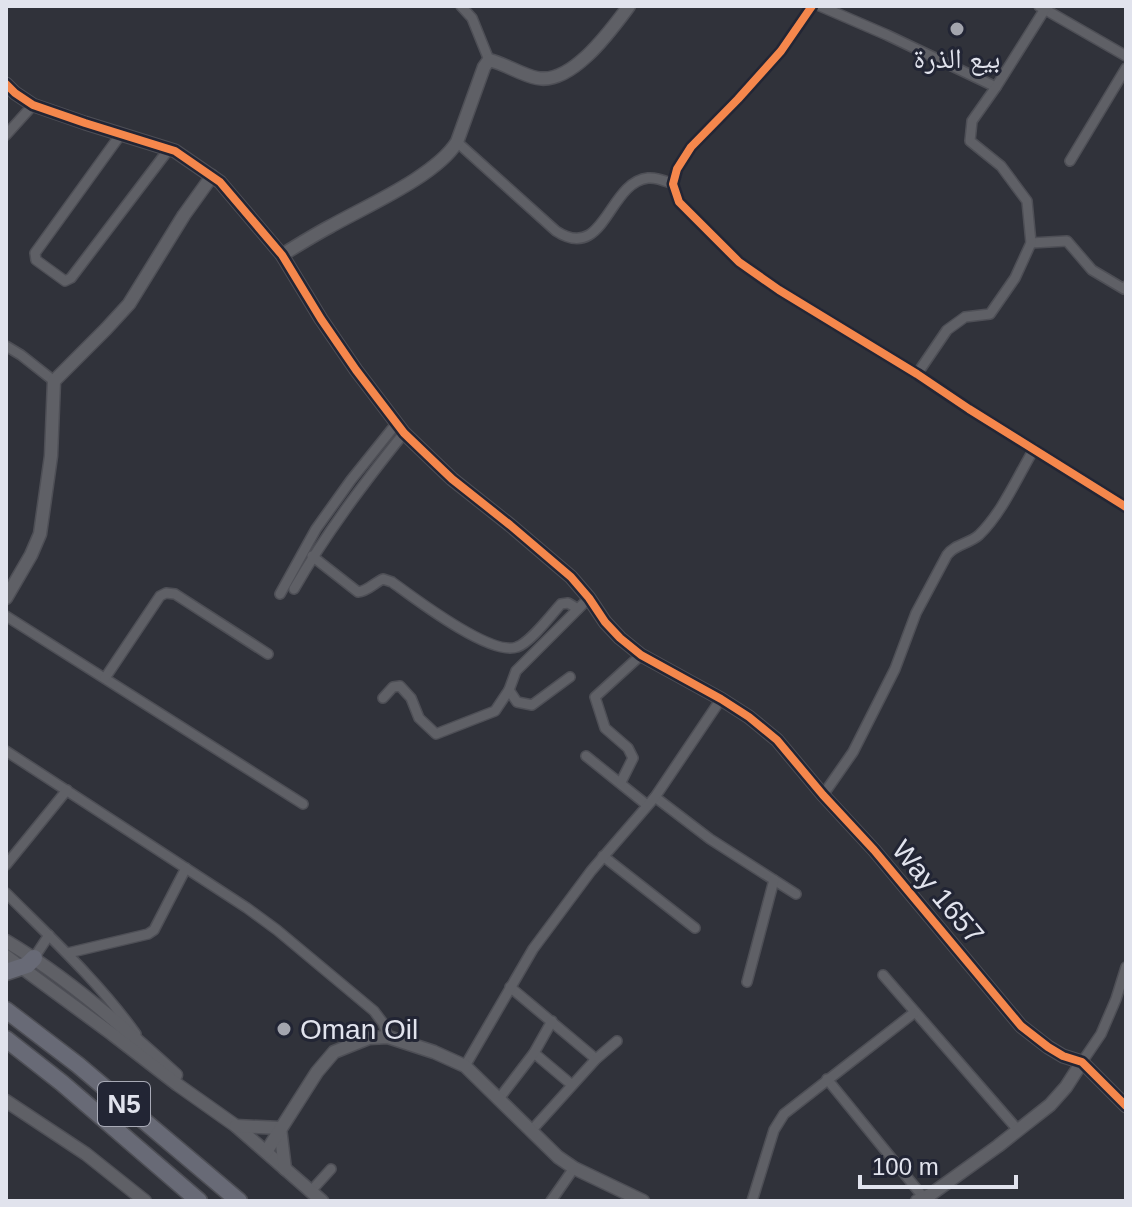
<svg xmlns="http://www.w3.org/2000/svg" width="1132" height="1207" viewBox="0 0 1132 1207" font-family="Helvetica,'Noto Naskh Arabic',sans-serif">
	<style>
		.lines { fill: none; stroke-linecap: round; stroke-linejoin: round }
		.minor-casing { stroke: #4e4f56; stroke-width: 12 }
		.tertiary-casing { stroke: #4e4f56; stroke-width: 15 }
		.trunk-casing { stroke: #4e4f56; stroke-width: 19 }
		.minor { stroke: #5f6066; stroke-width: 9 }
		.tertiary { stroke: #5f6066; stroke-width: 12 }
		.trunk { stroke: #686a76; stroke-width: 16 }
		.cycleway-casing { stroke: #222534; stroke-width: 13 }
		.cycleway { stroke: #f5874c; stroke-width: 8 }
		.poi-dot { fill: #a3a5ae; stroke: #222534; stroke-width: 3 }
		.labels { text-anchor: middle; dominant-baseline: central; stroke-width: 6; stroke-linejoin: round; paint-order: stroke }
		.shield { fill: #222534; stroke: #a8aab6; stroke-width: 2 }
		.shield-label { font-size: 26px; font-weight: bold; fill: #e1e3ed }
		.poi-label { font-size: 28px; fill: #e1e3ed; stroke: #222534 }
		.street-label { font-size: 28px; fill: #e1e3ed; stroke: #222534 }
	</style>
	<rect width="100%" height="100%" fill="#30323a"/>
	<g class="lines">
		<defs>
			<g id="minor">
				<polyline points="461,6 472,18 489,60"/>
				<polyline points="812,6 781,51 738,99 691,147 677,169 673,184 679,202 739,262 779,290 917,374 969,409 1126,507"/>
				<polyline points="820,6 887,35 996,87"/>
				<polyline points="1039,6 1126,56"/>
				<polyline points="121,134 35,253 36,260 65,281 71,278 169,149"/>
				<polyline points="6,135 33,105"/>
				<path d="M457,142L556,231C605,263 608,182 648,178C657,177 665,181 673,184"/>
				<polyline points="1070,161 1126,68"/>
				<polyline points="1031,243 1067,241 1092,270 1124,289 1126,286"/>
				<polyline points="6,346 21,355 54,381"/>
				<polyline points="917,374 947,330 965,317 990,314 1015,278 1031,243 1027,201 1001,166 970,141 972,121 996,87 1045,9"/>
				<path d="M312,556L358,592C368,591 374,583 383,579L392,582C414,598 491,657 517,647C531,642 550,616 561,604L568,603L578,609"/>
				<path d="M294,589C326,533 364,483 404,433"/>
				<polyline points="280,594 316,529 351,480 396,424"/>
				<polyline points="6,616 303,804"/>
				<polyline points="105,678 160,596 166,593 175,594 268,654"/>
				<polyline points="509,690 517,702 532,705 570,677"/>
				<polyline points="383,698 393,687 400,686 411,698 419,718 436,734 495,711 509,690 516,671 589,598"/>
				<polyline points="6,751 247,908 277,930 374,1011 383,1023 388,1037"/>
				<polyline points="586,756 647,805"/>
				<polyline points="621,782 633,758 628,748 605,728 595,697 641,655"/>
				<path d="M823,795L853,752L895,669L916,613L947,555C955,544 969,544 979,535C1002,513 1018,476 1034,449"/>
				<polyline points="655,797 710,839 796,894"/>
				<polyline points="603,856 695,928"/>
				<polyline points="6,865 67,790"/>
				<path d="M6,893C51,938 99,982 136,1034"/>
				<polyline points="68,953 148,934 154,930 186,868"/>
				<polyline points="34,958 49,935"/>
				<polyline points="883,975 1018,1130"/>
				<polyline points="747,982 774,880"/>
				<polyline points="510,987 596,1059"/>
				<polyline points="534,1053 572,1085"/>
				<polyline points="1082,1062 1101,1034 1116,999 1126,967"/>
				<polyline points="465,1066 533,949 591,871 655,797 721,699"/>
				<polyline points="827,1079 924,1198"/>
				<polyline points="498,1100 534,1053 552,1021"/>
				<polyline points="531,1131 596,1059 617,1041"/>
				<polyline points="311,1191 331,1169"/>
				<polyline points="551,1201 574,1168"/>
				<polyline points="752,1201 774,1130 784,1114 915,1012"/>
			</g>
			<g id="tertiary">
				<polyline points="6,84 15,93 33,105 85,123 175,151 220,182 282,255 321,319 356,370 404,433 452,479 510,525 571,577 589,598 605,622 620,638 641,655 721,699 749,717 777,740 823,795 874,850 1021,1026 1048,1047 1063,1056 1082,1062 1126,1106"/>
				<path d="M282,255C298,245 314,235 331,226C366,206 436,176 457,142L484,67L489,60C506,64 521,75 537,78C572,85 611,30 629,6"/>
				<polyline points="6,598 31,555 40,534 51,456 54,381 106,329 129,304 184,215 212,176"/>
				<path d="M6,941C68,978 123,1027 176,1075"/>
				<polyline points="6,956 112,1034 178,1085 236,1126 322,1201"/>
				<polyline points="6,1101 86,1154 145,1201"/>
				<polyline points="236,1126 280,1128"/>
				<polyline points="280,1128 285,1169"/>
				<polyline points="266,1152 317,1072 334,1052 369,1038 388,1037 434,1052 465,1066 558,1157 574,1168 643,1201"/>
				<polyline points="917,1201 930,1195 998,1146 1050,1105 1066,1087 1082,1062"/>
			</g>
			<g id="trunk">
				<polyline points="6,972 27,965 34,958"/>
				<polyline points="6,1010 78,1065 239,1201"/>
				<polyline points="6,1039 62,1083 199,1201"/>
			</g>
		</defs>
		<!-- minor casing -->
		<use href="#minor" class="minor-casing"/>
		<!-- tertiary casing -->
		<use href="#tertiary" class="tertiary-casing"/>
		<!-- trunk casing -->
		<use href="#trunk" class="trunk-casing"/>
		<!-- minor -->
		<use href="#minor" class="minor"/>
		<!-- tertiary -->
		<use href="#tertiary" class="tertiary"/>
		<!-- trunk -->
		<use href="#trunk" class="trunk"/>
		<defs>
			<g id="cycleway">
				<polyline points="812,6 781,51 738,99 691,147 677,169 673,184 679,202 739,262 779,290 917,374 969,409 1126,507"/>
				<polyline points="6,84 15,93 33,105 85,123 175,151 220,182 282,255 321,319 356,370 404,433 452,479 510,525 571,577 589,598 605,622 620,638 641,655 721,699 749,717 777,740 823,795 874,850 1021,1026 1048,1047 1063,1056 1082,1062 1126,1106"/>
			</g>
		</defs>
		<!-- cycleway casing -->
		<use href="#cycleway" class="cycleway-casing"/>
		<!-- cycleway -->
		<use href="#cycleway" class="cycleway"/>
	</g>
	<!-- markers -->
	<g class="poi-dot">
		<circle cx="957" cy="29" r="8"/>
		<circle cx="284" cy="1029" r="8"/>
	</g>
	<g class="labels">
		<!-- shield labels -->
		<rect class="shield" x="98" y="1082" width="52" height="44" rx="6"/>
		<g class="shield-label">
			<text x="124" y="1104">N5</text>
		</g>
		<!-- poi labels -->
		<g class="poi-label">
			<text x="957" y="58">بيع الذرة</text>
			<text x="300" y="1029" text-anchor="start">Oman Oil</text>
		</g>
		<!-- street labels -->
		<g class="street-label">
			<text transform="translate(938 892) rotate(50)">Way 1657</text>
		</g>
	</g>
	<!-- border -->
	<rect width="1132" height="1207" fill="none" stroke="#e1e3ed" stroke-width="16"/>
	<!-- scale -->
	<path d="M860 1175v12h156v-12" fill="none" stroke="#e1e3ed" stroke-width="4"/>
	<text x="872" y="1175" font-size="24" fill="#e1e3ed" stroke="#222534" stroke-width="6" paint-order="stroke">100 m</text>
</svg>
